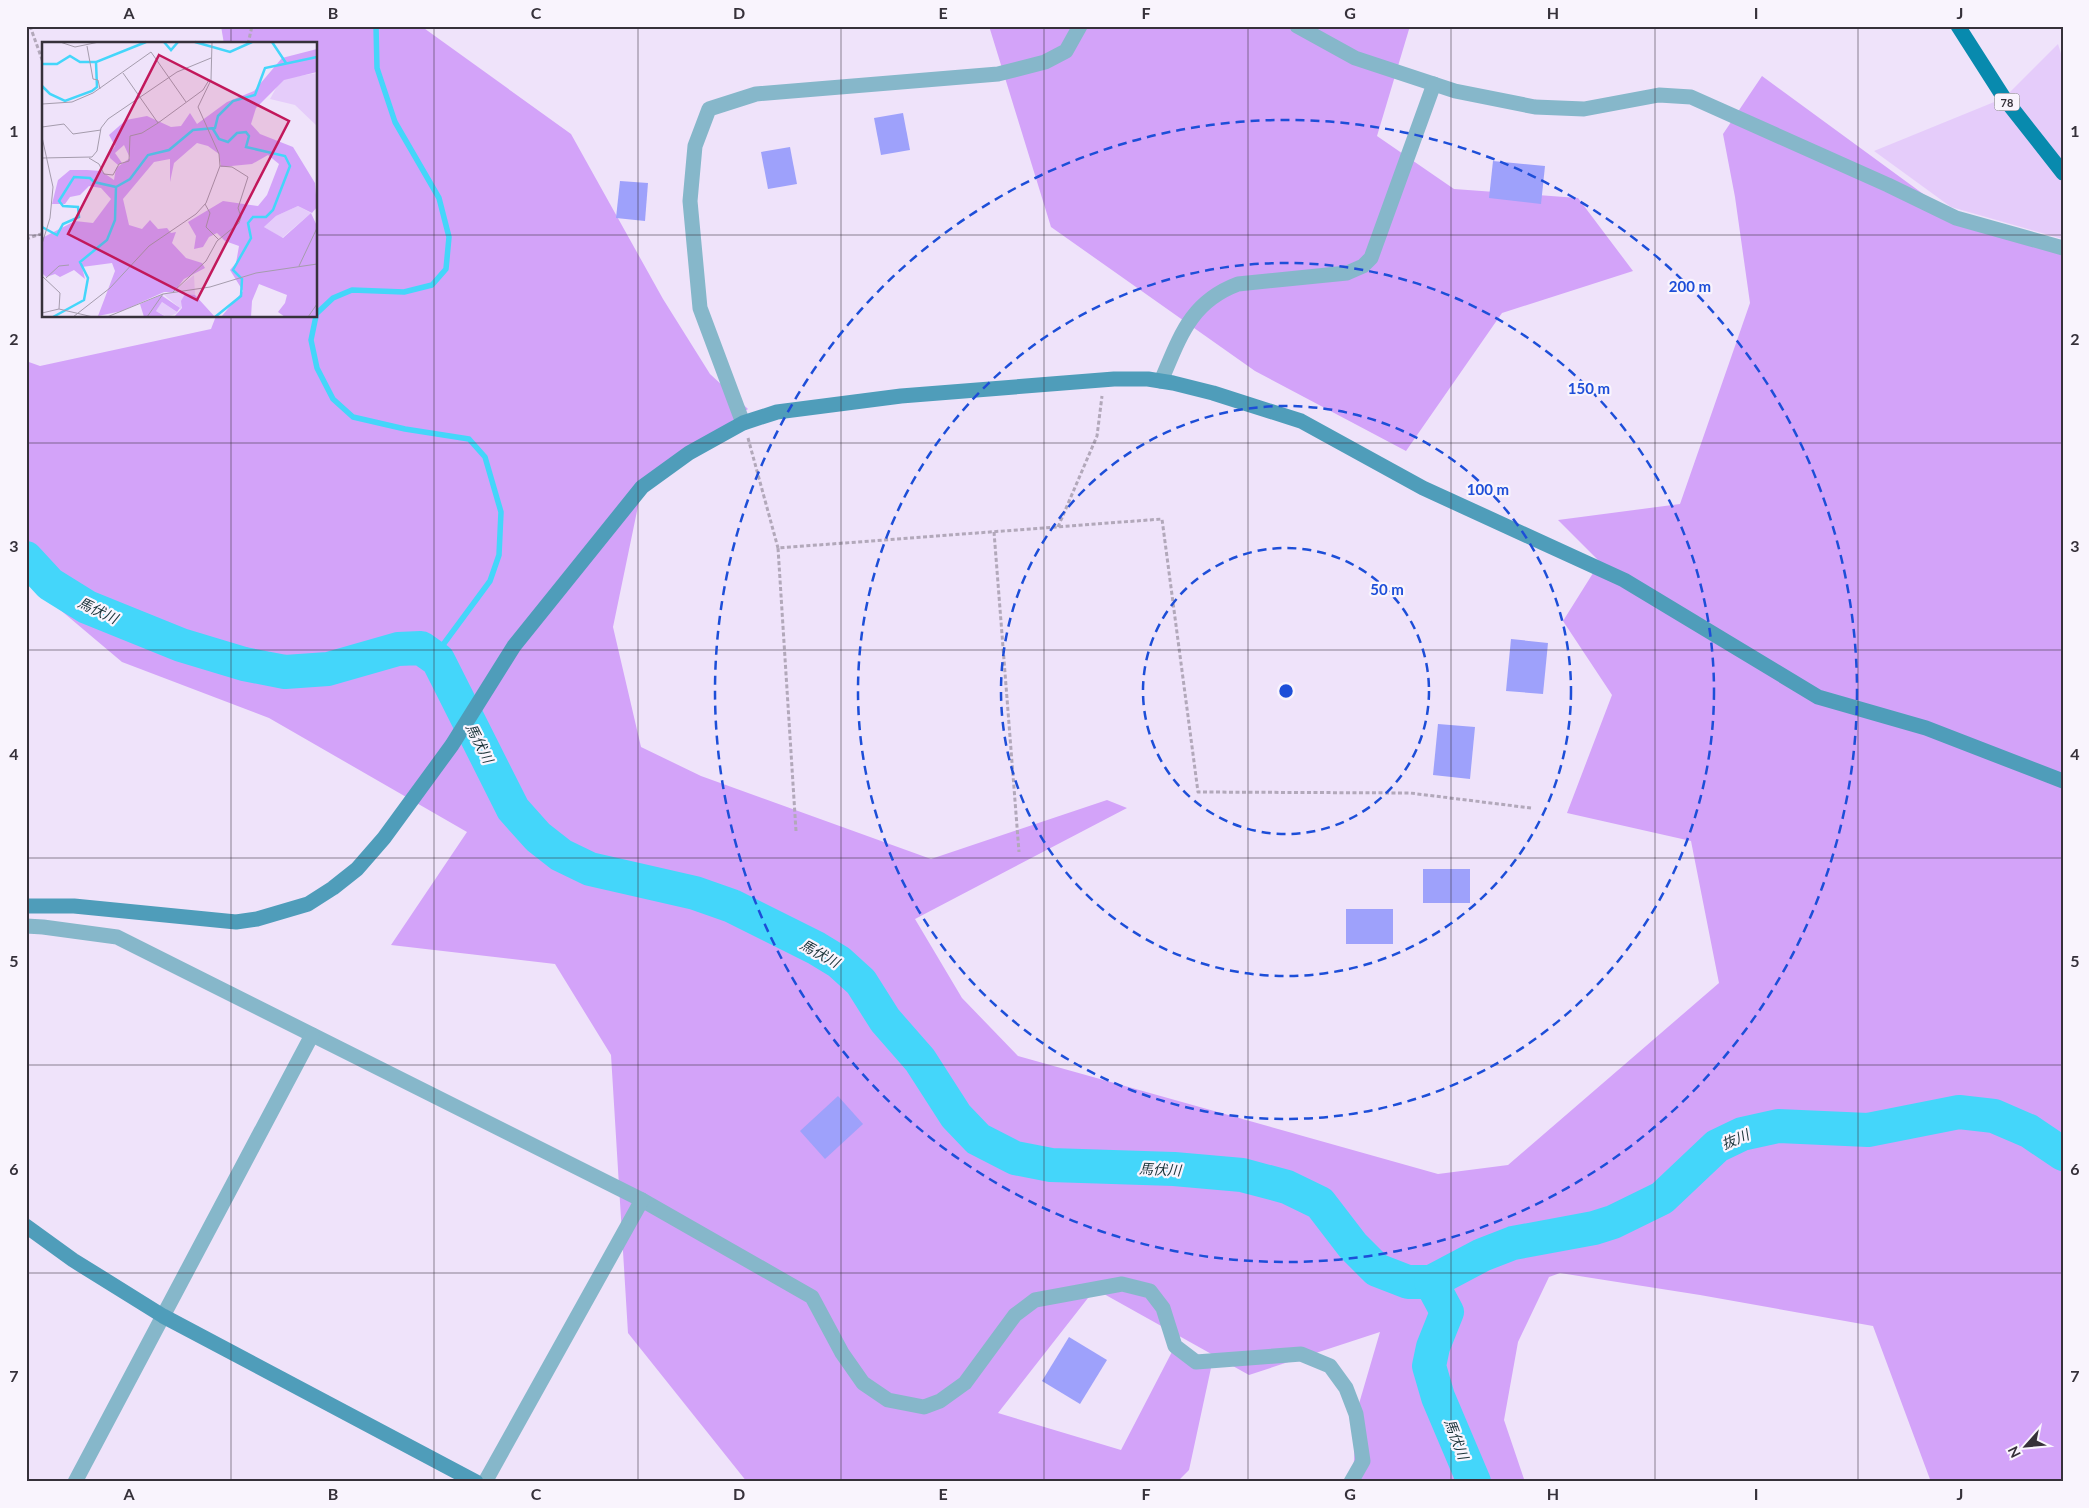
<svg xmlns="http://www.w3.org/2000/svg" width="2089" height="1508" viewBox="0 0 2089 1508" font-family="Lato,'Noto Sans JP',sans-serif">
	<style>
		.green { fill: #e5ccfa }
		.forest { fill: #d3a3f9 }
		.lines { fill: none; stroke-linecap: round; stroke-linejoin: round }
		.stream { stroke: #44d6fa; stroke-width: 5.5 }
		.river { stroke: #44d6fa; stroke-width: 34 }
		.building { fill: #9ea1fb }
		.path { stroke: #b2a8ba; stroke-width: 3; stroke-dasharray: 4 2.5; stroke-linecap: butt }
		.street { stroke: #86b7ca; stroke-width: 15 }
		.secondary { stroke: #4f9dba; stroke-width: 15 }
		.primary { stroke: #088aae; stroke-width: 15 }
		.grid { fill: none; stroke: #36313a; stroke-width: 1; stroke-opacity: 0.55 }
		.ring { fill: none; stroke: #1d4ed8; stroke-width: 2.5; stroke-dasharray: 9 6 }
		.labels { text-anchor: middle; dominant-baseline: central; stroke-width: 4.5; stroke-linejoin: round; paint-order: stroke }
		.shield { fill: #f9f4fd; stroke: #706c74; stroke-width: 1 }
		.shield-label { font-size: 11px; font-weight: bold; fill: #36313a }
		.water-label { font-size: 14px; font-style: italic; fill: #1a3238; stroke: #f9f4fd }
		.inset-river { fill: none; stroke: #44d6fa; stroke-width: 2.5 }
		.inset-road { fill: none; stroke: #a59cad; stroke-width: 1 }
		.view { fill: #c2185b; fill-opacity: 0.15; stroke: #c2185b; stroke-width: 2.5 }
		.inset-edge { fill: none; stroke: #36313a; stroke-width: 2.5 }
		.centre { fill: #1d4ed8; stroke: #f9f4fd; stroke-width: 2.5 }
		.ring-label { font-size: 15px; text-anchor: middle; font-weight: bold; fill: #1d4ed8; stroke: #f9f4fd; stroke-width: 4.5; stroke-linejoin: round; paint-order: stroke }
		.neatline { fill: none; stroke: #36313a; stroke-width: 2 }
		.grid-label { font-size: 16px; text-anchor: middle; font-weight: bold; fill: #36313a }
	</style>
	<rect width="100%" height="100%" fill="#efe3fa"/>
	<!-- green -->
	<polygon class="green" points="2058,44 2063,60 2063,239 1951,207 1874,151 2004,98"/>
	<!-- forest -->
	<g class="forest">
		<polygon points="221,26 421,26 571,134 663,299 710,374 748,409 642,487 613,627 641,747 701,776 931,859 1107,800 1127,808 915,919 962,998 1018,1056 1438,1174 1508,1165 1719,983 1691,841 1567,813 1612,695 1563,621 1600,562 1558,520 1680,504 1750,303 1735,197 1723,134 1762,76 1956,218 2063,242 2063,1482 1931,1482 1873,1326 1700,1295 1560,1273 1549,1277 1518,1342 1504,1420 1525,1482 1353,1482 1356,1414 1380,1332 1249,1375 1095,1289 998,1413 1121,1450 1175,1346 1211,1368 1189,1470 1177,1482 747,1482 628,1333 611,1055 555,964 391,945 467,832 269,718 122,662 26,581 26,361 40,366 211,329 216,316 316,316 316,44 224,44"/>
		<polygon points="989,26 1410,26 1377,136 1454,189 1578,198 1633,271 1502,313 1406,451 1255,371 1051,227"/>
	</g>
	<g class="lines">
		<!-- stream -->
		<g class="stream">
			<polyline points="316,314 333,298 352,290 404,292 432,285 446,269 449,237 439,198 395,122 377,68 376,26"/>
			<polyline points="316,316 311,340 317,368 333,399 353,417 405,429 469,439 485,457 501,512 499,555 490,581 434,657"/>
		</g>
		<!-- river -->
		<g class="river">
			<polyline points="26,558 50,584 87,607 181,645 244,664 285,672 328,669 398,649 421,648 438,660 513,809 538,837 561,855 590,869 695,893 732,906 816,948 839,962 861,982 885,1020 920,1060 956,1116 978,1139 1015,1158 1051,1165 1174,1169 1242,1175 1287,1187 1320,1203 1353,1246 1377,1270 1408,1282 1431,1282 1482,1255 1513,1243 1594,1228 1613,1222 1662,1198 1717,1146 1742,1134 1778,1126 1868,1130 1959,1112 1994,1116 2029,1131 2063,1154"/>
			<polyline points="1431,1282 1447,1312 1433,1347 1429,1366 1438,1397 1474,1482"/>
		</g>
	</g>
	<!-- building -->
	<g class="building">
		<polygon points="903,113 910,150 881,155 874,118"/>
		<polygon points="790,147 797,184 768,189 761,152"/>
		<polygon points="1493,161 1545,166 1541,204 1489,198"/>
		<polygon points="620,181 648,183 645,221 616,218"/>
		<polygon points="1511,639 1548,643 1543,694 1506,691"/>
		<polygon points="1438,724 1475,727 1470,779 1433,775"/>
		<rect x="1423" y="869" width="47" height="34"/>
		<rect x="1346" y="909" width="47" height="35"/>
		<polygon points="838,1096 863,1124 825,1159 800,1131"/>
		<polygon points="1069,1337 1107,1360 1080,1404 1042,1381"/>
	</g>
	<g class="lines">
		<!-- path -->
		<g class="path">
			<polyline points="30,26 44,65"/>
			<polyline points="248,44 252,26"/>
			<polyline points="26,239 44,233"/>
			<polyline points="748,438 778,548"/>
			<polyline points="1058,527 1097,436 1102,396"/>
			<polyline points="994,532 1019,852"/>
			<polyline points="796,831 778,548 1162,519 1198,792 1410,793 1531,808"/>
		</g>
		<!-- street -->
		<g class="street">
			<polyline points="1297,26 1355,58 1455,91 1535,107 1584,109 1659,95 1691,97 1888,185 1956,218 2063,248"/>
			<path d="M1161,381C1180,337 1190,302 1238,284L1347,273L1363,266L1371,258L1434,84"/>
			<polyline points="743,423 700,308 690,201 695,146 709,109 756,94 998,74 1045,62 1066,51 1080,26"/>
			<polyline points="26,926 43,927 117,937 642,1200 812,1297 842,1353 863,1383 888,1400 924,1407 940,1401 965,1383 1015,1315 1035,1300 1122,1284 1150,1291 1163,1308 1175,1346 1196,1362 1301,1354 1330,1366 1346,1388 1356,1414 1363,1461 1351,1482"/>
			<polyline points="75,1482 312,1035"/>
			<polyline points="485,1482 642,1200"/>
		</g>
		<!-- secondary -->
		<g class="secondary">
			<polyline points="26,906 74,906 236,922 257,919 308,904 333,888 357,869 384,838 452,745 514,646 642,487 689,453 743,423 777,412 901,396 1114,379 1148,379 1173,383 1213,393 1301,421 1423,488 1624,580 1818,697 1926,728 2063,781"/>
			<polyline points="26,1226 73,1260 163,1316 476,1482"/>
		</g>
		<!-- primary -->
		<polyline class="primary" points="1958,26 2004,98 2063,173"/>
	</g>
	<!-- grid -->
	<path class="grid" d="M231,26V44M434,26V1482M638,26V1482M841,26V1482M1044,26V1482M1248,26V1482M1451,26V1482M1655,26V1482M1858,26V1482M26,235H44M316,235H2063M231,316V1482M26,443H2063M26,650H2063M26,858H2063M26,1065H2063M26,1273H2063"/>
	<!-- distance rings -->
	<g class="ring">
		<circle cx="1286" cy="691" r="143"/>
		<circle cx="1286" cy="691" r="285"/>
		<circle cx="1286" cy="691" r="428"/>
		<circle cx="1286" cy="691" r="571"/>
	</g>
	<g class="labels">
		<!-- shield labels -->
		<rect class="shield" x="1994.5" y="93.5" width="25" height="17" rx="4"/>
		<g class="shield-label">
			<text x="2007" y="102">78</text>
		</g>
		<!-- water labels -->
		<g class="water-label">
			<text transform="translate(98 610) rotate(25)">馬伏川</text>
			<text transform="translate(480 743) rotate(63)">馬伏川</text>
			<text transform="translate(820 953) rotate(29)">馬伏川</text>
			<text transform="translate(1735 1139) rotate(-23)">抜川</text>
			<text transform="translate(1160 1169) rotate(3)">馬伏川</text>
			<text transform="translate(1457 1439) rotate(69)">馬伏川</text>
		</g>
	</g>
	<!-- overview -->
	<g transform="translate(42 42)">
		<rect width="275" height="275" fill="#efe3fa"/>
		<path d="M275,31V84L253,63L228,57L239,37ZM256,164L269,171L240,196L222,185L234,174ZM152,233L153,253L143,252L139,267L121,252L132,249ZM120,260L136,271L125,275L114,269Z" fill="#e5ccfa"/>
		<path d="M275,7V30L242,38L214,66L209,82L218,92L251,105L273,141L275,165L270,171L256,164L234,174L222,185L241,196L269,171L275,184V275H243L236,270L243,261L245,253L217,242L210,259L209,275H179L201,249L188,228L194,221L197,204L183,199L175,191L167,195L161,205L152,207L154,194L146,180L181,159L216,164L225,153L237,122L226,113L210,122L179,125L177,112L166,104L155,101L132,121L128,140V117L112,120L81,157L87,183L100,187L108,178L116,187L125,186L129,191L134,190L130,201L144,216L160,221L163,226L142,237L132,250H122L80,269L56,274L73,229L70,221L40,225L43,237L32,228L18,235L13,232L4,235L0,231V196L33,179L51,181L69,157L59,146L47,144L38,153L28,155L23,162H10L16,138L28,128H45L59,129L72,138L74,126L88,116L82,103L73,111L80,121L76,123L68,116L67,112L73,104L67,93L84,78L105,74L129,85L139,84L148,71L155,82L185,60L212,49L240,16ZM143,252L153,253L173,275H132L140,266L139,259ZM119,253L138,266L135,270L120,260L114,269L124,275H102L98,262Z" fill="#d3a3f9"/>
		<path class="inset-river" d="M122,0L129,8L136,0M153,0L188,10L210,0M230,0L244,21M0,22H15L28,14L38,20H54M0,44L8,52L23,59L50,49L55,45L54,20L104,0M171,87L177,97L186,100L195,91L204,90L207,94L204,105L243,114L248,124L231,168L224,175H211L206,181L209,196L191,228L200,237L199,254L173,275M74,145L88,137L106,113L127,108L151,88L173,86L176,74L191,59L213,53L223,26L275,15M0,185L15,193L21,182L37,175L36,165L21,164L17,159L32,135L48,136L52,140L74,145M11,275L42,258L46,236L38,220L65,198L73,178L74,145"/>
		<path class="inset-road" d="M18,0L33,5L57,0M45,4L51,37L56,38L58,47M81,31L116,81M0,62L30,60L51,51L109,10L144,60M0,85L22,82L31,92L59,88M0,95L11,145L8,176L0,202M0,116L50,115L55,109L59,86L66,77L135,30L169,16M47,116L57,122L62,132L71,133L77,122L87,119L88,94L100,91L116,81L161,48L167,38M163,162L168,171L164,185L177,198M257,224L275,186M0,234L18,251L17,267M4,236L17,224L27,223M131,250L164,219L175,199L197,181L199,175L196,166L206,135L190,125L178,124M0,271L17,267L51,275M31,275L68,246L107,204L154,172L164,161L178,124L177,112L156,65L169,38L170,0M65,275L121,252L168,245L214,231L275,222M105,275L121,252M266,275L275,262"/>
		<path class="view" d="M117,13L247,79L155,258L26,192Z"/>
		<rect width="275" height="275" class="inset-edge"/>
	</g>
	<circle cx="1286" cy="691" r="8" class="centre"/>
	<g class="ring-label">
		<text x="1690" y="292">200 m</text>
		<text x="1589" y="394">150 m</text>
		<text x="1488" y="495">100 m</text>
		<text x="1387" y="595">50 m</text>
	</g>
	<!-- border -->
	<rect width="2089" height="1508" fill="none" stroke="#f9f4fd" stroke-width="55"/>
	<!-- north arrow -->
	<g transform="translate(2026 1446) rotate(243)" stroke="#f9f4fd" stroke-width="4" paint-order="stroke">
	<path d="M0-4L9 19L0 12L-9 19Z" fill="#36313a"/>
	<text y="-8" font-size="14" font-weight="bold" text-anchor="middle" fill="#36313a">N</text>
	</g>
	<rect x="28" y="28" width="2034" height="1452" class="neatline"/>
	<g class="grid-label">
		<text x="129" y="19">A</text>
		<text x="333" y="19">B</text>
		<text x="536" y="19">C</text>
		<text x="739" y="19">D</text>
		<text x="943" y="19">E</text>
		<text x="1146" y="19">F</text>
		<text x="1350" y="19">G</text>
		<text x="1553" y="19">H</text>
		<text x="1756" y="19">I</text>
		<text x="1960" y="19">J</text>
		<text x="14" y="137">1</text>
		<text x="2075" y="137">1</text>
		<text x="14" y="345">2</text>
		<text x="2075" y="345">2</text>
		<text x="14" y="552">3</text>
		<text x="2075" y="552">3</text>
		<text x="14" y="760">4</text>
		<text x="2075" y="760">4</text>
		<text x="14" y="967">5</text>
		<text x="2075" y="967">5</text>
		<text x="14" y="1175">6</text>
		<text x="2075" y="1175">6</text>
		<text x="14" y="1382">7</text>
		<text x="2075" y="1382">7</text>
		<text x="129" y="1500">A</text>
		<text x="333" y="1500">B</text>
		<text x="536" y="1500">C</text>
		<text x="739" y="1500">D</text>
		<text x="943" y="1500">E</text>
		<text x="1146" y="1500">F</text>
		<text x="1350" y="1500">G</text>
		<text x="1553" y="1500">H</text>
		<text x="1756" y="1500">I</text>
		<text x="1960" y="1500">J</text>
	</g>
</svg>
